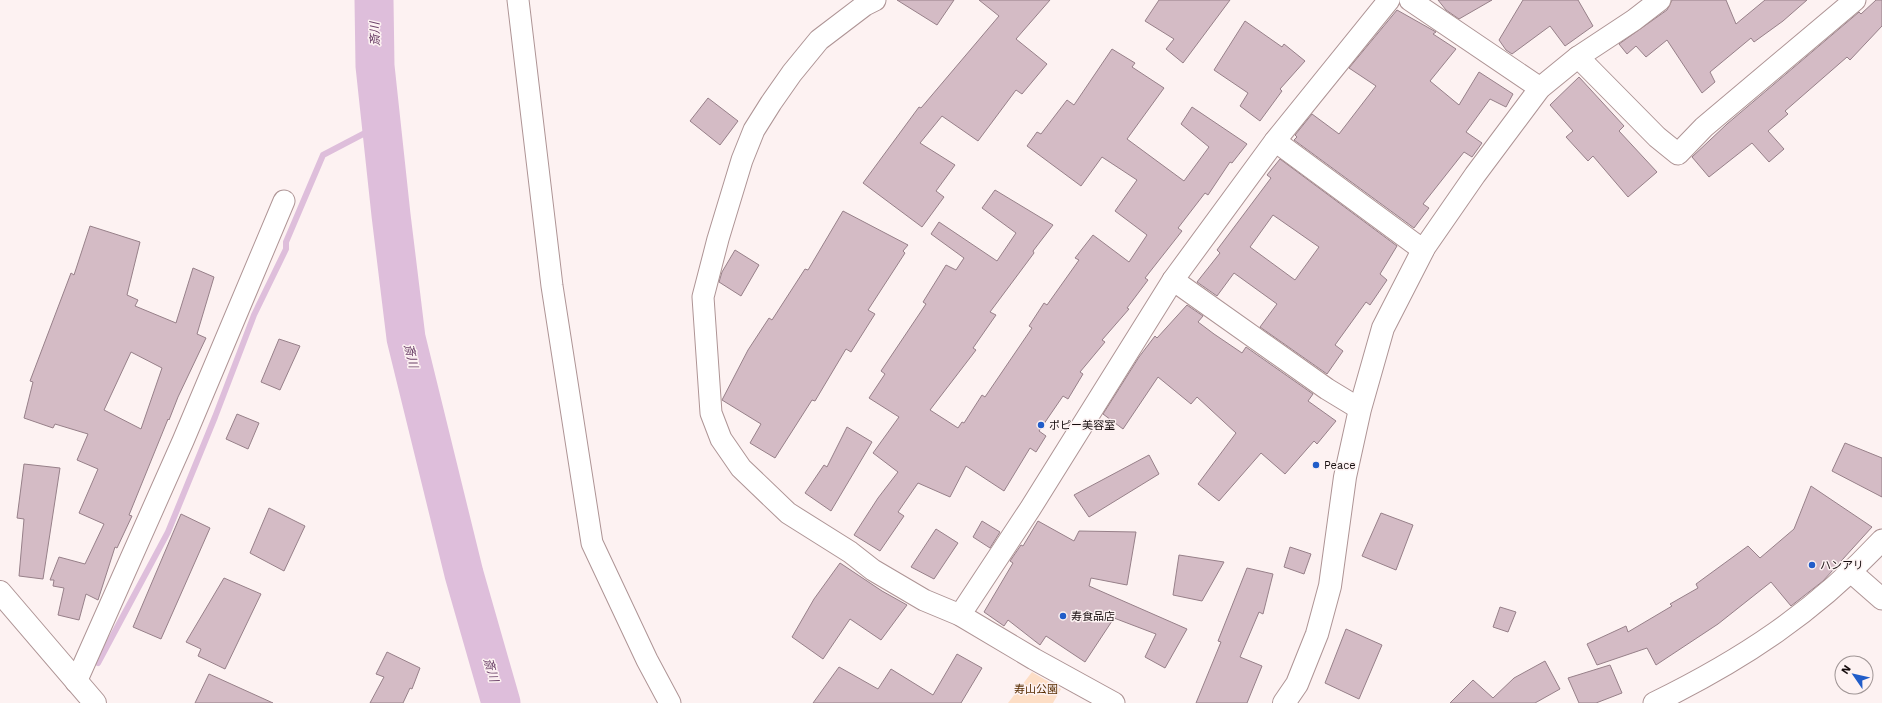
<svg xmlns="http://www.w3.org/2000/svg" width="1882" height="703" viewBox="0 0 1882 703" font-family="'Work Sans','Noto Sans JP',sans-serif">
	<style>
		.green { fill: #fddec6 }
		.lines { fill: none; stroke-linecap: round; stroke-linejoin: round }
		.stream { stroke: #debedb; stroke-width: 6 }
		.river { stroke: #debedb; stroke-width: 39 }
		.building { fill: #d4bbc5; stroke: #978089; fill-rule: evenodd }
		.minor-casing { stroke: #ae9495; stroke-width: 23 }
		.tertiary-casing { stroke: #ae9495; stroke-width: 24 }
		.minor { stroke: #fff; stroke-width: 21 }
		.tertiary { stroke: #fff; stroke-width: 22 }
		.poi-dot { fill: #215dc9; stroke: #fdf2f2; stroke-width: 1.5 }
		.labels { text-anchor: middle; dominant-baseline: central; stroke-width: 3; stroke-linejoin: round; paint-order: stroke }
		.poi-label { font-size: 11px; fill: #150c0d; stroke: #fdf2f2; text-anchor: start }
		.park-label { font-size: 11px; fill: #582d00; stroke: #fdf2f2 }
		.water-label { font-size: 12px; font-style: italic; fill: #6b4068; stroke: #fdf2f2 }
	</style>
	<rect width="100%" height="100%" fill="#fdf2f2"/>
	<!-- green -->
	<polygon class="green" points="1032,672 1061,689 1053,703 1008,703"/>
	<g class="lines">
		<!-- stream -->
		<polyline class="stream" points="98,663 168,532 215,417 254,315 286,249 286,242 323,155 365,133 382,129"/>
		<!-- river -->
		<polyline class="river" points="374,0 375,66 391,215 406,338 464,574 501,703"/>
	</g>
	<!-- building -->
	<g class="building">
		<polygon points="897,0 954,0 937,25"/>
		<polygon points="979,0 1050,0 1016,39 1047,64 1022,94 1016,90 978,141 942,116 920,143 955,165 936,191 944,197 922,227 863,183 919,107 921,108 999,16"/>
		<polygon points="1159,0 1230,0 1183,63 1166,49 1174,39 1145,21"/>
		<polygon points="1438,0 1492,0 1459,19 1446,10"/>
		<polygon points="1523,0 1578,0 1593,26 1565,46 1550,26 1512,54 1506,50 1499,40"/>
		<polygon points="1672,0 1726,0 1736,24 1765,0 1807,0 1783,21 1754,42 1751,38 1710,72 1715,82 1702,93 1667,40 1646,57 1636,46 1627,54 1619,44 1667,10"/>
		<polygon points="1876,0 1882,0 1882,26 1850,60 1847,57 1785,111 1788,114 1768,131 1784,149 1769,162 1752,143 1709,177 1692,157 1727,124 1859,12 1861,14"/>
		<polygon points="1397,10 1436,32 1433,34 1456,49 1430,81 1459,105 1479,72 1513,94 1506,107 1490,99 1466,132 1482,143 1472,157 1464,152 1423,204 1429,208 1414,228 1294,140 1297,137 1295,135 1312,114 1339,134 1376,86 1349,68"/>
		<polygon points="1245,21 1282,47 1284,44 1305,61 1280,89 1282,91 1260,121 1240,106 1248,93 1214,70"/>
		<polygon points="1112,49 1135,63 1132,67 1164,88 1127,139 1184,181 1209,147 1181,124 1192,107 1247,144 1232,163 1230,162 1208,195 1205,193 1178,228 1182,231 1145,278 1148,280 1127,308 1129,309 1102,340 1105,342 1080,372 1083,374 1068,399 1063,396 1039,431 1046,436 1036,452 1030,448 1004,491 966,466 950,497 918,483 898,512 904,516 880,551 854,535 878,498 898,472 873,453 899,417 869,398 885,374 881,371 926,304 923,302 946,265 956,270 964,258 931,234 939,222 997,261 1016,233 982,208 995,190 1053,225 1033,251 1034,253 990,312 996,315 973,348 976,350 930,410 958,428 962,422 964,423 982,395 985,397 1032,328 1029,326 1044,303 1047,305 1079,260 1075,258 1093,235 1129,262 1147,235 1115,211 1137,180 1102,157 1081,186 1027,146 1037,132 1041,134 1067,100 1074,105"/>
		<polygon points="1579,77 1624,126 1619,131 1657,172 1628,197 1593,156 1588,161 1566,137 1573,131 1550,105"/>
		<polygon points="708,98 738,121 720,145 690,121"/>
		<path d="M1280,159L1397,246L1380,274L1387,280L1370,305L1366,302L1335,345L1343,351L1327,374L1260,327L1277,304L1234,273L1217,296L1197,282L1220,253L1217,250L1271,178L1267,175ZM1273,215L1319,247L1295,280L1250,247Z"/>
		<polygon points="843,211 908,245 903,251 905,253 868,310 875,314 851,352 846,349 815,401 812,400 775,458 750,443 761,424 722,400 748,350 769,318 772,320 805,269 808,270"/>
		<path d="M90,226L140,242L127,295L138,300L135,306L176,323L193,268L214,277L197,334L206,338L178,397L169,420L168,419L129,515L132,516L117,548L115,547L98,600L86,594L79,620L58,615L64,588L53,586L54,580H50L59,557L85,564L104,524L79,513L98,469L77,460L88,434L55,424L53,428L24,418L33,382L30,381L71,273L74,275ZM131,352L162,368L141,429L104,410Z"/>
		<polygon points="735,250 759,265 741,296 719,282 722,272"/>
		<polygon points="1187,305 1203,316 1198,322 1214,334 1242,353 1246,347 1313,394 1308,401 1336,421 1317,444 1314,441 1285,474 1261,453 1219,501 1198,484 1236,433 1197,397 1191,404 1158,377 1123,429 1103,414 1139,357 1155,336 1157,338"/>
		<polygon points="279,339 300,346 280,390 261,382"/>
		<polygon points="237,414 259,423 248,449 226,439"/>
		<polygon points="847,427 872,442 831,511 805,493 824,465 827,467"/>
		<polygon points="1845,443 1882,458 1882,497 1832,471"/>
		<polygon points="1149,455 1159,474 1089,517 1074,495"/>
		<polygon points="24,464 60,468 43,579 19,576 24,519 17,518"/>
		<polygon points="1811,486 1872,527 1823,581 1791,606 1771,582 1718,624 1656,665 1647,648 1597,665 1587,644 1626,626 1628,632 1672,606 1670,604 1698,588 1696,584 1748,546 1760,558 1794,529"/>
		<polygon points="269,508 305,526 284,571 250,553"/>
		<polygon points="1381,513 1413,525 1396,570 1362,556"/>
		<polygon points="181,514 210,528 161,639 133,627"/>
		<polygon points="982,521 1000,532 990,548 973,537"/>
		<polygon points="1038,521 1074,541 1079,531 1136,532 1127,585 1091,578 1089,586 1187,629 1165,668 1145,657 1156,634 1114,618 1085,662 1046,636 1040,645 1008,620 1004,626 984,612 1013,563 1010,561 1021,545 1023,546"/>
		<polygon points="936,529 958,543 934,579 911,567"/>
		<polygon points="1290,547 1311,554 1304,574 1284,567"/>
		<polygon points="1179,555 1224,562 1202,601 1173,595"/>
		<polygon points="840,563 882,591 907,605 881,640 850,619 823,659 792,637 814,599"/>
		<polygon points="1247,568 1273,574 1263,614 1259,612 1240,657 1262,666 1247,703 1196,703 1221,642 1218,641"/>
		<polygon points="224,578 261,594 225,669 198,656 201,649 186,642"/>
		<polygon points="1500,607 1516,612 1508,632 1493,627"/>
		<polygon points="1346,629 1382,645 1359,699 1325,683"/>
		<polygon points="387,652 420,668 412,689 410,688 403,703 370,703 384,677 376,674"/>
		<polygon points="957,654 982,668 961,703 813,703 839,667 878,689 891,669 933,695"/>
		<polygon points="1545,661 1560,689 1535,703 1450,703 1473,680 1493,698 1514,678"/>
		<polygon points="1610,665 1622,693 1596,703 1579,703 1568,678"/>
		<polygon points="209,674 273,703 195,703"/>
	</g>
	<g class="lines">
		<defs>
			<g id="minor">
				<polyline points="518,0 552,286 592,543 647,660 670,703"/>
				<polyline points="875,0 865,5 819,40 792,73 771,103 754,130 742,160 718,239 703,297 711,413 721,439 741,468 788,513 850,552 873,570 924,600 960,615 1034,659 1114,703"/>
				<polyline points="1410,0 1540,88"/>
				<polyline points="1578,57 1657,137 1678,154 1704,127 1855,0"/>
				<polyline points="1275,141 1423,250 1475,175 1540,88 1578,57 1634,20 1660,0"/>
				<polyline points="1173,280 1327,389 1360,409"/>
				<polyline points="1850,571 1882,599"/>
				<polyline points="960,615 1030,509 1173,280 1275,141 1389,0"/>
				<polyline points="76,682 183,441 284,201"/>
				<path d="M1654,703C1742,660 1815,612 1882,540"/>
			</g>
			<g id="tertiary">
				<polyline points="0,592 95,703"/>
				<polyline points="1284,703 1297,684 1317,634 1330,586 1345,477 1360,409 1383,328 1423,250"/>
			</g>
		</defs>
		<!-- minor casing -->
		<use href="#minor" class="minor-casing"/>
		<!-- tertiary casing -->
		<use href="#tertiary" class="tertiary-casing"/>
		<!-- minor -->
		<use href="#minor" class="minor"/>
		<!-- tertiary -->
		<use href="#tertiary" class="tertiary"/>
	</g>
	<!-- markers -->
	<g class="poi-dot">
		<circle cx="1041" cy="425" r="4"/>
		<circle cx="1316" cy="465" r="4"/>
		<circle cx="1812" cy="565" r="4"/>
		<circle cx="1063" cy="616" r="4"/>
	</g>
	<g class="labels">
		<!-- poi labels -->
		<g class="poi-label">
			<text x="1049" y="425">ポピー美容室</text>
			<text x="1324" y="465">Peace</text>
			<text x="1820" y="565">ハンアリ</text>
			<text x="1071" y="616">寿食品店</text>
		</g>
		<!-- park labels -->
		<g class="park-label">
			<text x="1036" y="689">寿山公園</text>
		</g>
		<!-- water labels -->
		<g class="water-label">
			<text transform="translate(375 34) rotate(-91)">斎川</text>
			<text transform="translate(411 356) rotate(76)">斎川</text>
			<text transform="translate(491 670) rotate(74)">斎川</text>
		</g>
	</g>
	<!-- north arrow -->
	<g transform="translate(1854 675) rotate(304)"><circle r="19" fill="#fdf2f2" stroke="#a09696"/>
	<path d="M0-3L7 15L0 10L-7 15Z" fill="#215dc9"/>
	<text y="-6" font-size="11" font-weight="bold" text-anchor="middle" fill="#150c0d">N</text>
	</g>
</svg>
